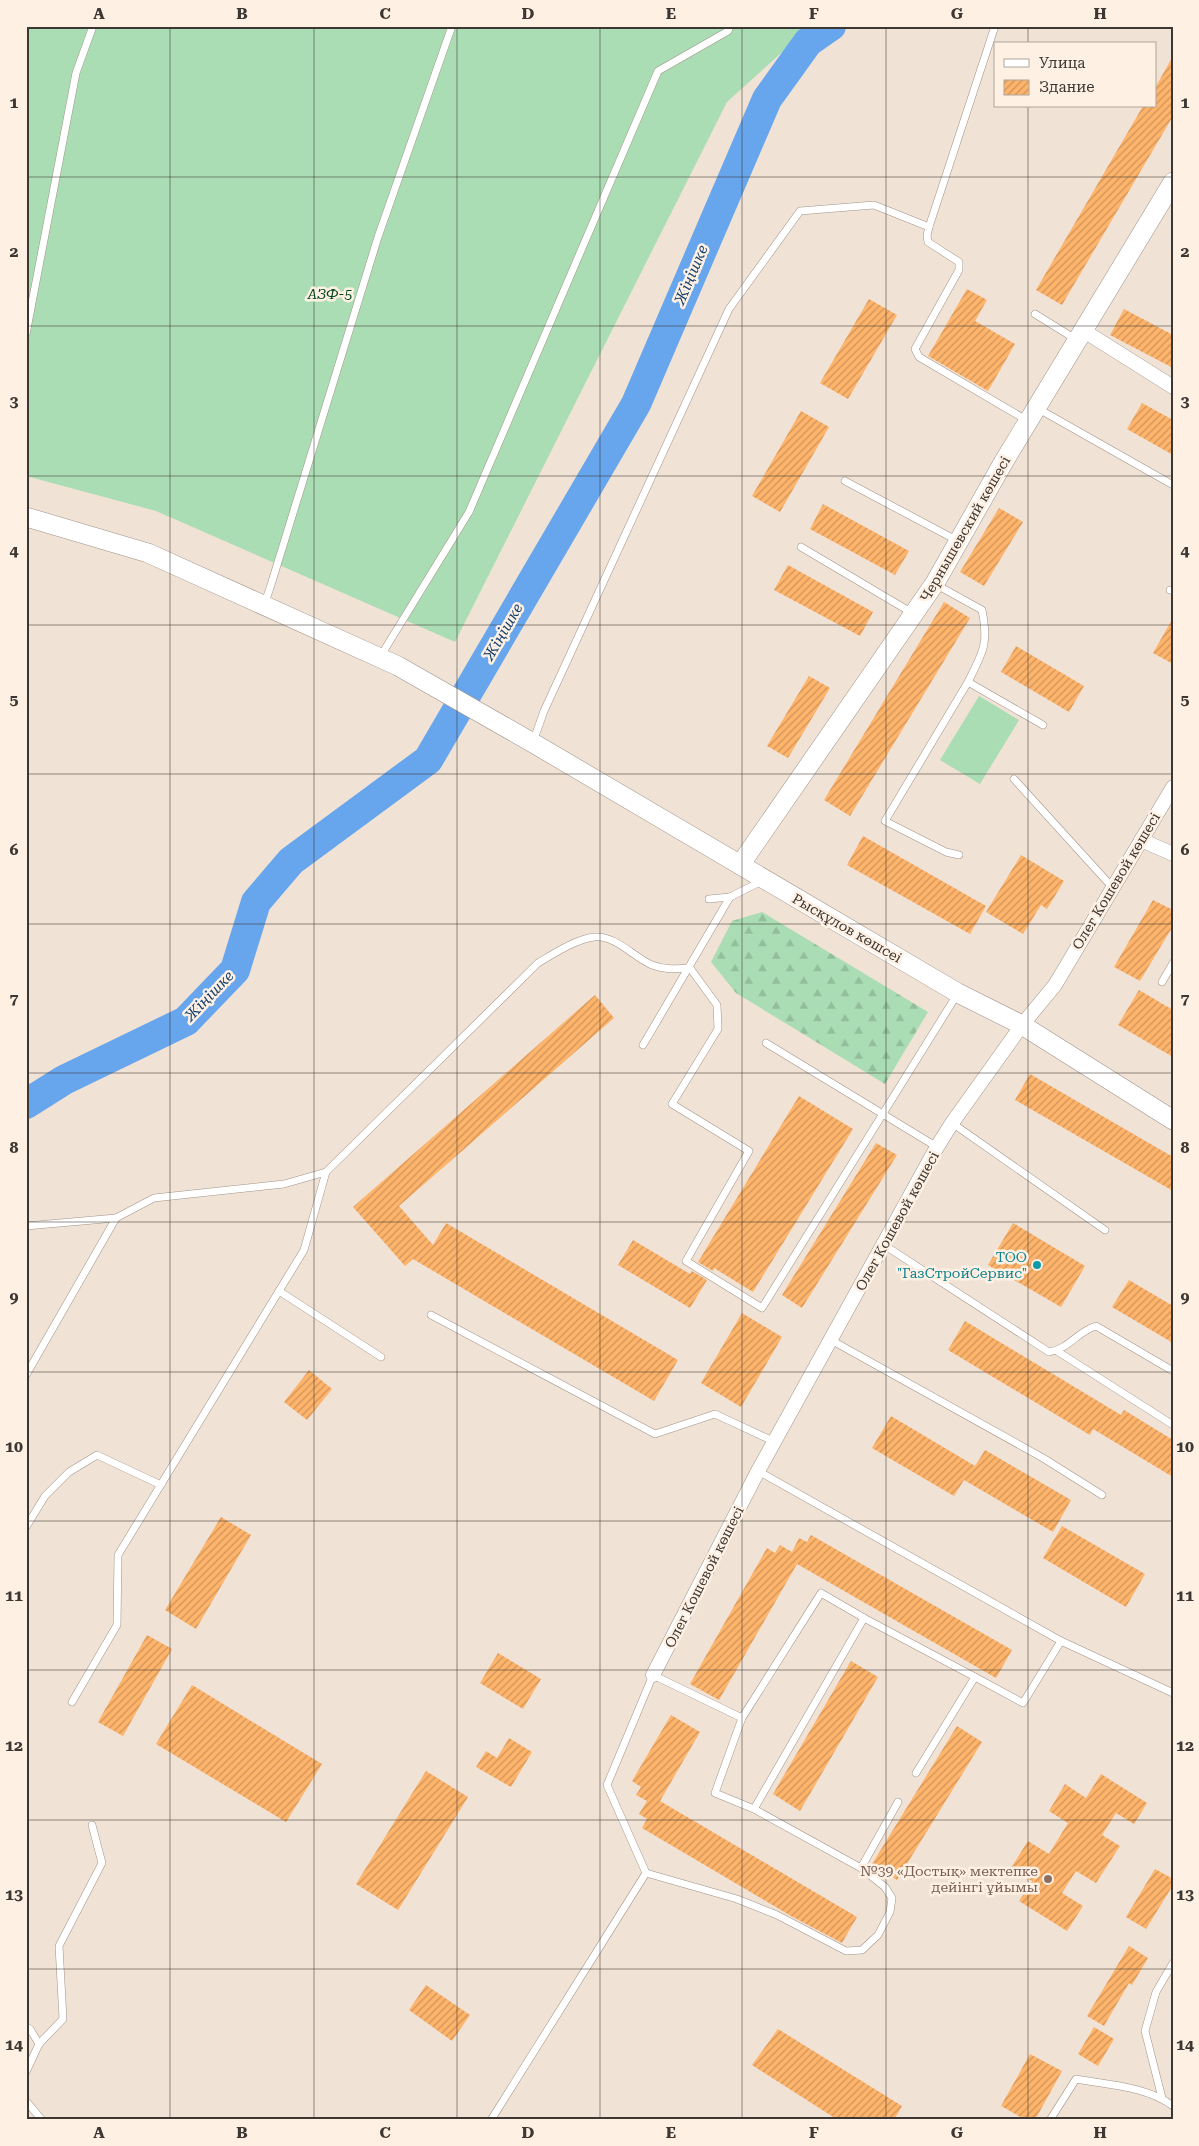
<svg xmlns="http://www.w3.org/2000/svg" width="1199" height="2146" viewBox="0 0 1199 2146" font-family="'Roboto Serif',serif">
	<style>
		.forest { fill: url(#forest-firs) }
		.garden { fill: #aaddb4 }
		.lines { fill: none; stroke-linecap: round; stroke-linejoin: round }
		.river { stroke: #67a5ed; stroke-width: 30 }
		.building { fill: url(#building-hatch) }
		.lane-casing { stroke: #a09387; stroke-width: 8 }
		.street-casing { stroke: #a09387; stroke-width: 15 }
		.secondary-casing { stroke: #a09387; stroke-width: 20 }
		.lane { stroke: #fff; stroke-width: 7 }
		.street { stroke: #fff; stroke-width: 14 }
		.secondary { stroke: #fff; stroke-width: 19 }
		.grid { fill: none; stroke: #3c3732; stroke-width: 1; stroke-opacity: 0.55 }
		.culture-dot { fill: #0f9aa8; stroke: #fef0e3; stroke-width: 2 }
		.education-dot { fill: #8d6e63; stroke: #fef0e3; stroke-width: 2 }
		.labels { text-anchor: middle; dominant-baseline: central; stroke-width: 5; stroke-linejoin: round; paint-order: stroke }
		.park-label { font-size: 14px; font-style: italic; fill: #01461d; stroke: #fef0e3 }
		.street-label { font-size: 14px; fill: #3c3732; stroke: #fef0e3 }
		.culture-label { font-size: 14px; fill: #0d838f; stroke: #fef0e3; text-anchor: end }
		.education-label { font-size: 14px; fill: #785e54; stroke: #fef0e3; text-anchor: end }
		.water-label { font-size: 15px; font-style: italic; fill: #143f6d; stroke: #fef0e3 }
		.neatline { fill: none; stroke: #3c3732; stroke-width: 2 }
		.grid-label { font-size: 16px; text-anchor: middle; font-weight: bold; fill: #3c3732 }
	</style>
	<defs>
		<pattern id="forest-firs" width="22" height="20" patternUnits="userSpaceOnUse" patternTransform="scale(1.25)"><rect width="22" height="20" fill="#aaddb4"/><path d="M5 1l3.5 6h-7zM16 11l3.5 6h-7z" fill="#93be9b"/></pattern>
		<pattern id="building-hatch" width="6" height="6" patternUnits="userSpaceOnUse" patternTransform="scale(1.25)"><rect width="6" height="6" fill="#feb46b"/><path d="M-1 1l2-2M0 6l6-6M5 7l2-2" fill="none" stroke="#cf9359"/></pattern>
	</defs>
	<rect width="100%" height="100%" fill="#f1e2d6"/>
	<!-- forest -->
	<polygon class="forest" points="762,912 928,1012 885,1084 736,993 711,962 732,921"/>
	<!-- garden -->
	<g class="garden">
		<polygon points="26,26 811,26 727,102 455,642 156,511 26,476"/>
		<polygon points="979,696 1019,720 980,784 940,760"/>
	</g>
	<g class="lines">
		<!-- river -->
		<polyline class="river" points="26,1104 64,1080 186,1021 235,970 256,902 291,861 428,760 636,404 767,99 808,42 831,26"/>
	</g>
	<!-- building -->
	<g class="building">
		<polygon points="1173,56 1173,116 1062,305 1036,290 1143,106 1155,106 1155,88"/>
		<polygon points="967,289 987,300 975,321 1015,344 988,391 928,356"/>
		<polygon points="869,299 897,315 848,399 820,383"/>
		<polygon points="1124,309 1173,335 1173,368 1110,335"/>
		<polygon points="1142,403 1173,420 1173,455 1127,429"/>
		<polygon points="801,411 829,427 780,512 752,496"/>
		<polygon points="823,504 909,551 895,575 810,529"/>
		<polygon points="999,508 1023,522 984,586 960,572"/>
		<polygon points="788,565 873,612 860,636 774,590"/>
		<polygon points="944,602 970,618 850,816 824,800"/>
		<polygon points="1173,618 1173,664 1153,653"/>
		<polygon points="1016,646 1084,686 1069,712 1001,672"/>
		<polygon points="809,676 830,688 788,758 767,746"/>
		<polygon points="863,836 986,906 970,934 847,865"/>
		<polygon points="1021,855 1064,881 1047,909 1041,905 1023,934 986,912"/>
		<polygon points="1153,900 1173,910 1173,926 1140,981 1114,967"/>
		<polygon points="1139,990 1173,1010 1173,1057 1118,1025"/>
		<polygon points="595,995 614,1018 399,1206 433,1245 446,1223 678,1360 654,1401 413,1259 405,1266 353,1207"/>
		<polygon points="1030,1074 1173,1157 1173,1191 1015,1100"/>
		<polygon points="799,1096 853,1129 753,1292 714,1268 713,1271 698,1262"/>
		<polygon points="876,1143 897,1155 802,1308 782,1295"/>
		<polygon points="1013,1223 1085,1266 1061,1307 988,1265"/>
		<polygon points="633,1240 690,1274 692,1271 707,1280 690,1308 618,1265"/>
		<polygon points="1129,1280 1173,1306 1173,1343 1112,1307"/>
		<polygon points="742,1313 782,1337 741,1407 701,1383"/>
		<polygon points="965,1321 1121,1415 1124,1410 1173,1440 1173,1477 1093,1429 1090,1435 948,1350"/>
		<polygon points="309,1370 332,1389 307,1420 284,1402"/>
		<polygon points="891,1416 975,1466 985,1450 1071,1500 1053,1532 964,1480 954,1496 872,1448"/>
		<polygon points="221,1517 251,1535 196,1629 165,1610"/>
		<polygon points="1062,1526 1145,1574 1126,1607 1043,1558"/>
		<polygon points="811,1535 1012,1650 996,1678 797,1564 719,1700 690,1684 767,1548 775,1553 780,1545 792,1552 799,1538 807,1542"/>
		<polygon points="147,1635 172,1649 123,1736 98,1722"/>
		<polygon points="498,1653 541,1679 523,1709 480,1683"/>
		<polygon points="851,1661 878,1677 800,1811 773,1794"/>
		<polygon points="192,1685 322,1764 286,1822 156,1744"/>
		<polygon points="671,1715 700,1732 660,1801 857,1917 842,1943 791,1916 642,1828 647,1819 639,1814 647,1801 636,1795 641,1787 632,1781"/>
		<polygon points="957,1726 982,1742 897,1880 872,1864"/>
		<polygon points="509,1738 532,1752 511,1787 476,1767 486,1751 497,1758"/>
		<polygon points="426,1771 468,1797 398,1910 356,1884"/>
		<polygon points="1101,1774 1147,1803 1134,1824 1116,1813 1102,1835 1120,1846 1096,1883 1076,1871 1062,1893 1083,1906 1067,1931 1019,1901 1032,1881 1011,1868 1028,1841 1049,1854 1068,1823 1049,1811 1065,1784 1086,1798"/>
		<polygon points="1155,1869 1173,1879 1173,1885 1146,1929 1126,1917"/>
		<polygon points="1129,1946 1148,1958 1132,1985 1129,1983 1104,2026 1087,2016"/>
		<polygon points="426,1985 470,2015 452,2041 409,2010"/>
		<polygon points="1094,2027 1114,2039 1098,2066 1078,2054"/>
		<polygon points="778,2029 902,2106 894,2120 838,2120 752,2065"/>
		<polygon points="1030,2054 1062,2071 1035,2120 1026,2120 1001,2106"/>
	</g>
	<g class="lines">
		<defs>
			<g id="lane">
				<polyline points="929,227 927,235 928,242 959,262 959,270 915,349 919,357 1028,421"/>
				<polyline points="1035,314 1077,340"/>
				<polyline points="26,334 76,73 93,26"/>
				<polyline points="1037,408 1173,485"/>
				<polyline points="845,481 958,541"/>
				<polyline points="801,547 914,614"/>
				<path d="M935,584L982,610C989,644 983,652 968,682"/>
				<polyline points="1170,590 1173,591"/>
				<polyline points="264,605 270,588 378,237 452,26"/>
				<polyline points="380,657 469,512 658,71 728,31 730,26"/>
				<polyline points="533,742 544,711 729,309 800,211 874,205 929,227 995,26"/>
				<polyline points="1014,779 1113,888"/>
				<polyline points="959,855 946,852 885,821 968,682 1043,725"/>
				<polyline points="709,899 730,897 762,881"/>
				<polyline points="1162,982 1173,963"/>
				<polyline points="766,1043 937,1147"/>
				<polyline points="643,1045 730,897"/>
				<polyline points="952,1123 1105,1230"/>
				<polyline points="26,1226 116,1218 154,1198 284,1184 326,1172"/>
				<path d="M884,1245L1049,1352C1069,1349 1078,1331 1096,1326L1173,1371"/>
				<polyline points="279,1291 381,1357"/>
				<polyline points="431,1315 655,1434 715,1414 775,1442"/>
				<polyline points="831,1340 1043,1458 1102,1495"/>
				<polyline points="1057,1351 1173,1425"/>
				<polyline points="26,1375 116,1218"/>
				<polyline points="758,1471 1061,1641 1173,1693"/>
				<polyline points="26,1527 45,1496 69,1472 97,1455 161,1485"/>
				<polyline points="864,1618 975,1677 916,1773"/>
				<polyline points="975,1677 1023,1703 1061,1641"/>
				<path d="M72,1702L117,1625L118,1555L304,1250L326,1172L538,963C553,954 576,939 594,937C616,935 633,957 652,965C665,970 677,969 690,968L717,1005L718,1029L672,1104L749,1151L686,1261L762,1308L958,993"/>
				<polyline points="754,1809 861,1868 898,1802"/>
				<polyline points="646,1873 737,1899 777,1915 846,1951 862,1950 878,1935 890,1912 892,1898 885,1887 861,1868"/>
				<polyline points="26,2027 30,2029 39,2044 26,2072"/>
				<polyline points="39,2044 63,2019 59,1946 102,1863 92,1825"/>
				<polyline points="1162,2098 1145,2031 1156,1992 1173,1963"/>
				<polyline points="26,2101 42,2120"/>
				<polyline points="491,2120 646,1873 607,1785 653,1675 742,1718 821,1593 864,1618 754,1809 715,1793 742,1718"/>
				<path d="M1050,2120L1076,2079C1108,2085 1146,2086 1173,2106"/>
			</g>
			<g id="street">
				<polyline points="1084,331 1173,387"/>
				<polyline points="1141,840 1173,854"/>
				<polyline points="653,1675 758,1471 937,1147 952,1123 1022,1025 1055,985 1173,787"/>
			</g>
			<g id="secondary">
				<polyline points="26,517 148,553 398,666 533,743 958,993 1022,1025 1173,1120"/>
				<polyline points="740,865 935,583 1003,463 1173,182"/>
			</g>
		</defs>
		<!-- lane casing -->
		<use href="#lane" class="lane-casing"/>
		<!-- street casing -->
		<use href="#street" class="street-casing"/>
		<!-- secondary casing -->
		<use href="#secondary" class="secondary-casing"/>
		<!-- lane -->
		<use href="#lane" class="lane"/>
		<!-- street -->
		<use href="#street" class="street"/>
		<!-- secondary -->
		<use href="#secondary" class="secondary"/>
	</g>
	<!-- grid -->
	<path class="grid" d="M170,26V2120M314,26V2120M457,26V2120M600,26V2120M742,26V2120M886,26V2120M1028,26V44M1028,106V2120M26,177H1173M26,326H1173M26,476H1173M26,625H1173M26,774H1173M26,924H1173M26,1073H1173M26,1222H1173M26,1372H1173M26,1521H1173M26,1670H1173M26,1820H1173M26,1969H1173"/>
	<!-- markers -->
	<circle class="culture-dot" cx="1037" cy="1265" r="5"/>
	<circle class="education-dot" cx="1048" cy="1879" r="5"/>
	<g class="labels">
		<!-- park labels -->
		<g class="park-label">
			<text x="330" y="294">АЗФ-5</text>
		</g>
		<!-- street labels -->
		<g class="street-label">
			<text transform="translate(965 529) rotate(-60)">Чернышевский көшесі</text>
			<text transform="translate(1116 881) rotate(-59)">Олег Кошевой көшесі</text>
			<text transform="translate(847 928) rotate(30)">Рысқұлов көшсеі</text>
			<text transform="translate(897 1221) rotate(-61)">Олег Кошевой көшесі</text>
			<text transform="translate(704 1577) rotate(-63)">Олег Кошевой көшесі</text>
		</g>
		<!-- culture labels -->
		<g class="culture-label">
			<text x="1027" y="1257">ТОО<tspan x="1027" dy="16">"ГазСтройСервис"</tspan></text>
		</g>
		<!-- education labels -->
		<g class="education-label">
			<text x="1038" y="1871">№39 «Достық» мектепке<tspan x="1038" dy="16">дейінгі ұйымы</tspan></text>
		</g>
		<!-- water labels -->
		<g class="water-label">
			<text transform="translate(691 275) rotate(-67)">Жіңішке</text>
			<text transform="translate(503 632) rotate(-60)">Жіңішке</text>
			<text transform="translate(209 996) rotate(-46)">Жіңішке</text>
		</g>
	</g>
	<!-- border -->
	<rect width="1199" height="2146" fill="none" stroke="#fef0e3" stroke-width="55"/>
	<!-- legend -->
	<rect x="994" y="42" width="162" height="65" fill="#fef0e3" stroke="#b0a69c"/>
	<rect x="1004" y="59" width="25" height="8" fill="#ffffff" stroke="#b0a69c"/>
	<text x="1039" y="68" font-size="15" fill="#3c3732">Улица</text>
	<rect x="1004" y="80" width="25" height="15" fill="url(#building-hatch)" stroke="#b0a69c"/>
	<text x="1039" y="92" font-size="15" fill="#3c3732">Здание</text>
	<rect x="28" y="28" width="1144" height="2090" class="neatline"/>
	<g class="grid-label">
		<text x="99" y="19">A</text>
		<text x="242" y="19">B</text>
		<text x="385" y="19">C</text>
		<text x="528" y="19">D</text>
		<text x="671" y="19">E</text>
		<text x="814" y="19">F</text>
		<text x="957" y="19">G</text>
		<text x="1100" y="19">H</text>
		<text x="14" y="108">1</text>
		<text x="1185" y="108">1</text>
		<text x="14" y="257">2</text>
		<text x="1185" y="257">2</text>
		<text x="14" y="407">3</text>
		<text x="1185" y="407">3</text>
		<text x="14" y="556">4</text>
		<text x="1185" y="556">4</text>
		<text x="14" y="705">5</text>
		<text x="1185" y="705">5</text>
		<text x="14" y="855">6</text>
		<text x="1185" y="855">6</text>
		<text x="14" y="1004">7</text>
		<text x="1185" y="1004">7</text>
		<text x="14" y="1153">8</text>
		<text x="1185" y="1153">8</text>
		<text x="14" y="1303">9</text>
		<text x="1185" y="1303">9</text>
		<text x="14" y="1452">10</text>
		<text x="1185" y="1452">10</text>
		<text x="14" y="1601">11</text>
		<text x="1185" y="1601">11</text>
		<text x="14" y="1751">12</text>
		<text x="1185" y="1751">12</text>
		<text x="14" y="1900">13</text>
		<text x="1185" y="1900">13</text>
		<text x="14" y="2050">14</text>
		<text x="1185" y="2050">14</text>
		<text x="99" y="2138">A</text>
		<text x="242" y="2138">B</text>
		<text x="385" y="2138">C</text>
		<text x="528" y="2138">D</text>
		<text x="671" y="2138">E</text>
		<text x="814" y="2138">F</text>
		<text x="957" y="2138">G</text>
		<text x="1100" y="2138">H</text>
	</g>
</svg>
